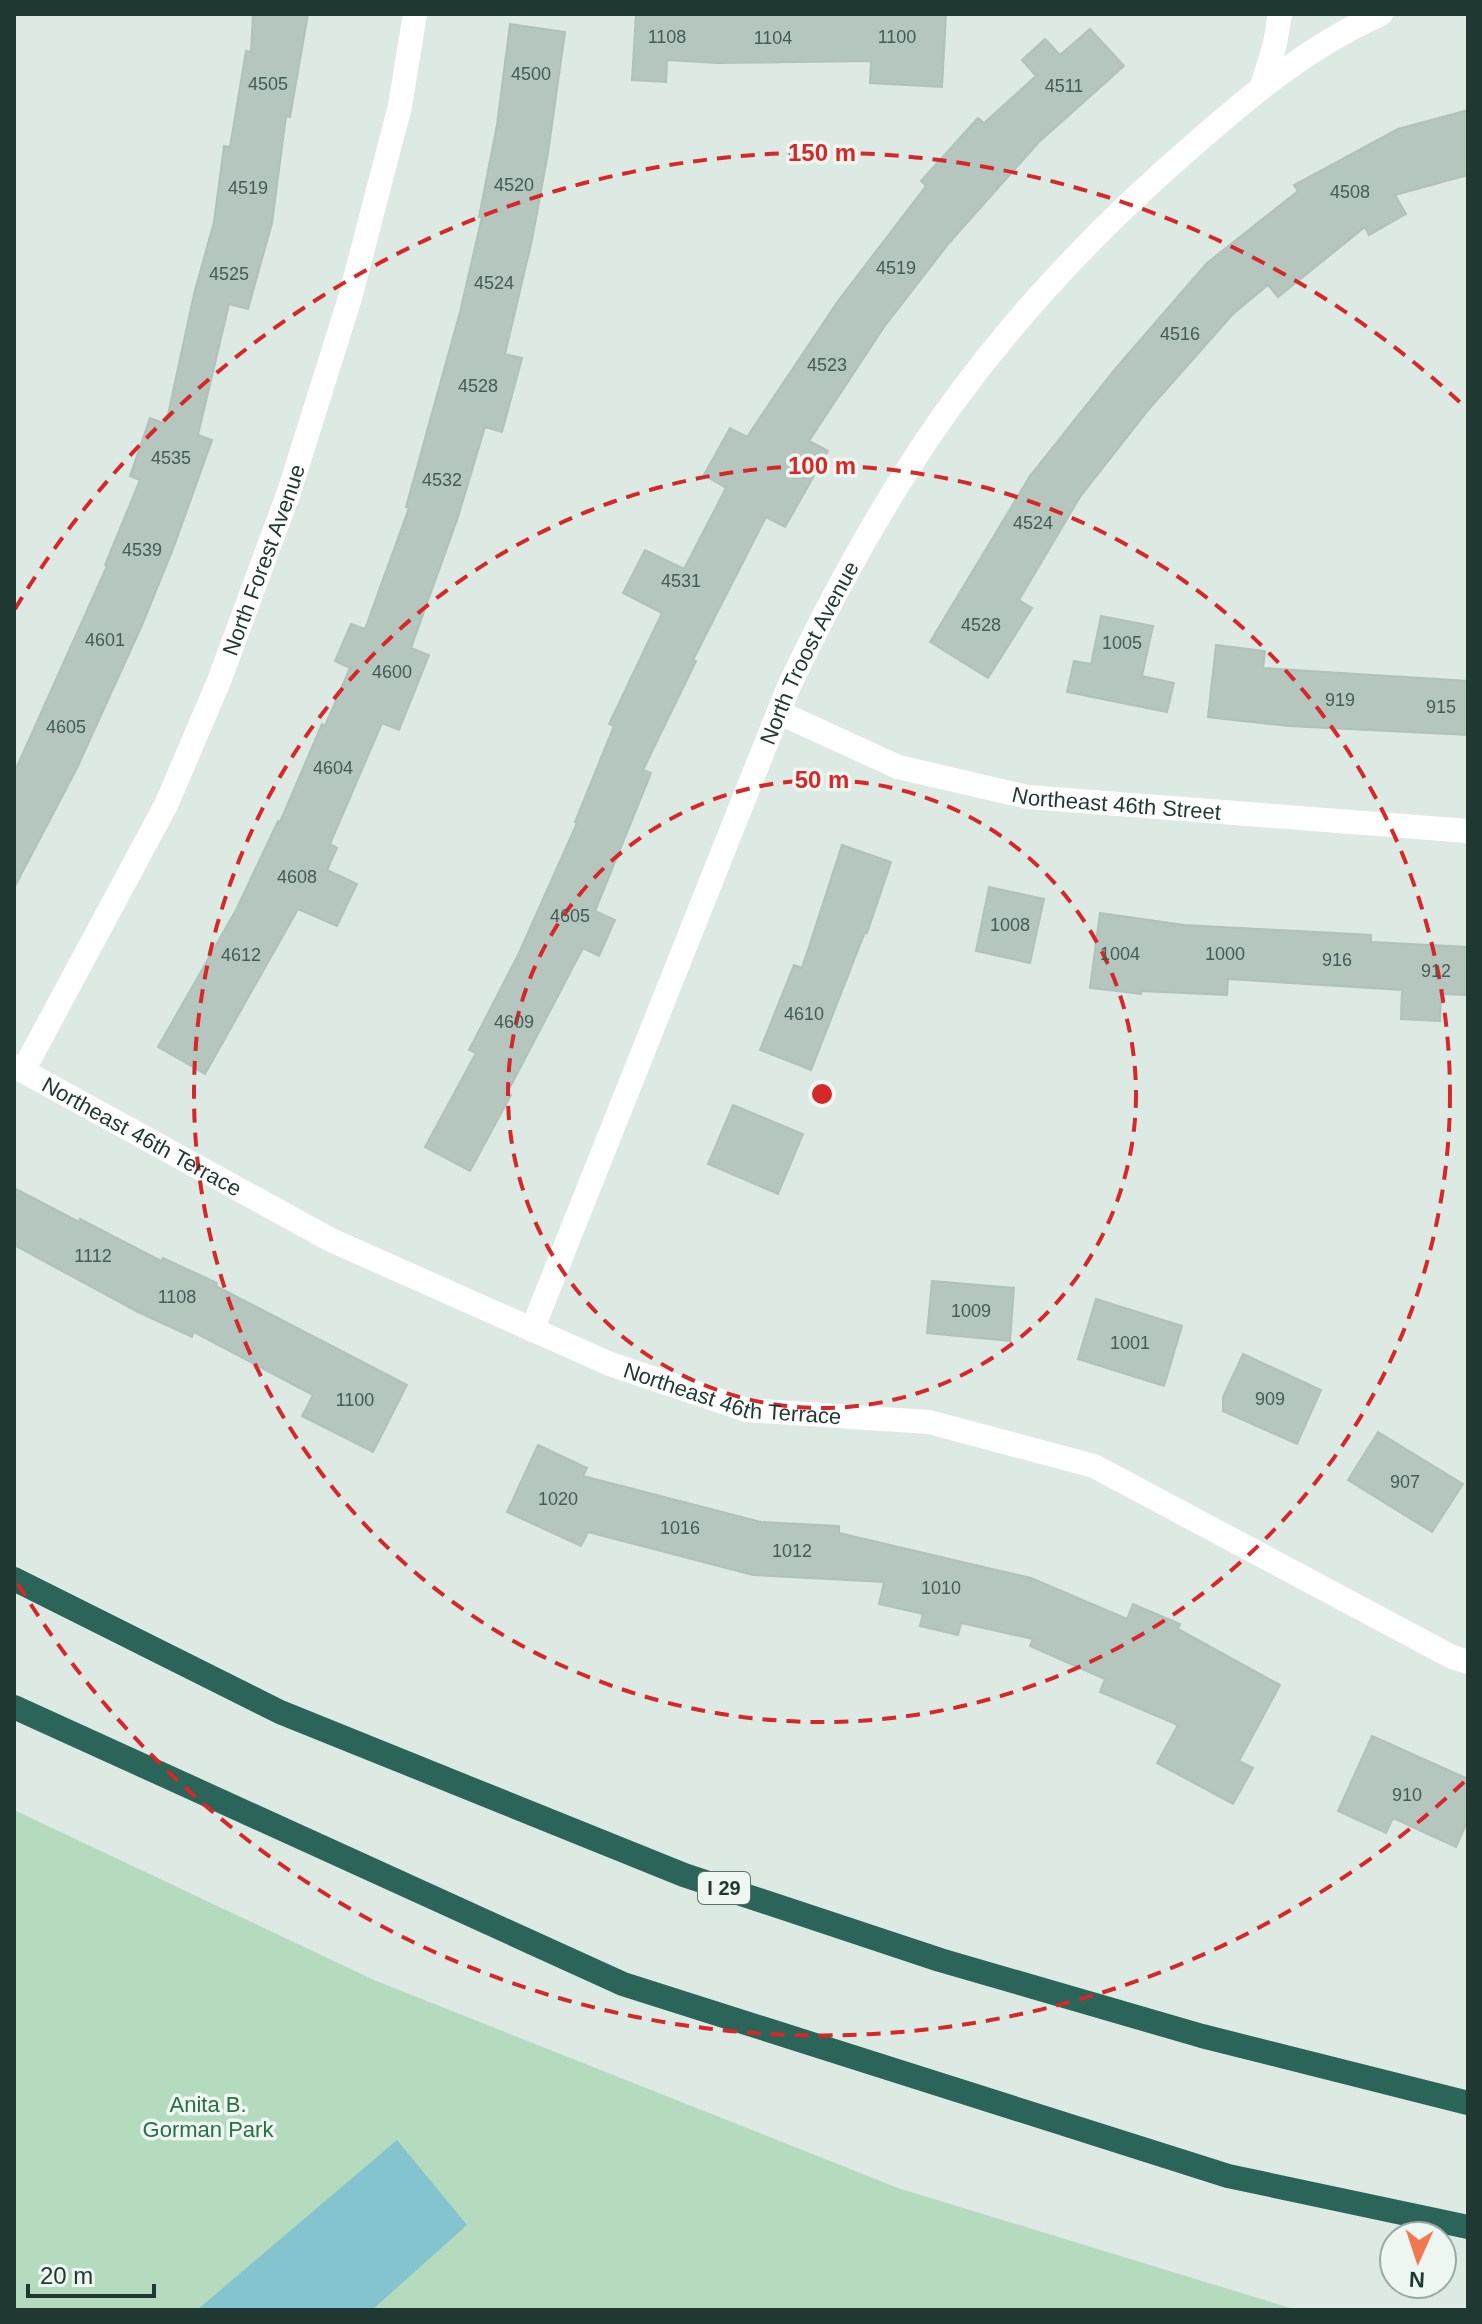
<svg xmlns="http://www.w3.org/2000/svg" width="1482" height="2324" viewBox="0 0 1482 2324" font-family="Helvetica,sans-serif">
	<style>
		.green { fill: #b5dbbf }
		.water { fill: #84c4cf }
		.building { fill: #b5c6bf; stroke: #b0c2ba; stroke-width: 2 }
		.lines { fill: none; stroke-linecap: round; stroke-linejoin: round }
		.minor { stroke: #fff; stroke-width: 24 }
		.motorway { stroke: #2b6458; stroke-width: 24 }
		.ring { fill: none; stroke: #d62828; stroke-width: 4; stroke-dasharray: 14 10 }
		.labels { text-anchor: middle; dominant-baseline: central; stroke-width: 7; stroke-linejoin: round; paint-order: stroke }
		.number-label { font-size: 18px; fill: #445c54 }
		.shield { fill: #edf6f1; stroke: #5d716b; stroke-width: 2 }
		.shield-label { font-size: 20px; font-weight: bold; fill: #1f3831 }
		.street-label { font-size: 22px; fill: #1f3831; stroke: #edf6f1 }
		.park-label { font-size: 22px; fill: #2a6e44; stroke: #edf6f1 }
		.centre { fill: #d62828; stroke: #edf6f1; stroke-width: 4 }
		.ring-label { font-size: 24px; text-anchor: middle; font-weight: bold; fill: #d62828; stroke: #edf6f1; stroke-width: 7; stroke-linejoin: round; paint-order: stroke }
	</style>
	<rect width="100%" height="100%" fill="#dde9e3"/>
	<!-- green -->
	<polygon class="green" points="14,1810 374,1980 898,2188 1297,2310 14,2310"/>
	<!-- water -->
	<polygon class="water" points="397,2140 467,2225 372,2310 197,2310"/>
	<!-- building -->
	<g class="building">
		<polygon points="253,14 308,14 290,117 286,116 272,223 248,309 229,304 198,435 212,440 173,549 142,625 77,768 14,888 14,773 107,566 105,565 140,480 130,476 150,418 166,424 194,294 214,222 224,146 230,147 246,51 251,52"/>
		<polygon points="636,14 946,14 942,87 870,83 871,61 718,63 667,60 666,82 632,80"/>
		<polygon points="510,24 565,32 548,153 532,240 505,354 522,358 502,432 485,427 458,517 411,648 429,655 399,730 382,723 330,844 337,848 327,870 357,884 337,926 298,909 205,1074 158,1047 236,910 278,821 280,822 322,724 325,726 350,668 335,661 351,624 365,629 409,508 406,507 460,312 482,217 479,217 497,125"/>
		<polygon points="1090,29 1124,66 1039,142 949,243 884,327 809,441 828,451 785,527 766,517 693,660 696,661 643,770 651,773 595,911 615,920 599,956 583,948 507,1093 511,1095 470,1171 425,1147 476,1053 469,1050 519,953 577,823 575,822 614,726 609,724 662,613 623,593 645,550 684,569 726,488 704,475 730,428 747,437 838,301 926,186 921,181 978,118 984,123 1036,76 1022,60 1045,39 1060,55"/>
		<polygon points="1468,110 1468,175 1395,195 1406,214 1369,235 1365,227 1278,297 1268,285 1233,314 1149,409 1080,497 1019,600 1032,608 988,678 930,642 1030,476 1116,368 1207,263 1298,191 1294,185 1398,129"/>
		<polygon points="1101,616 1153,626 1142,676 1174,683 1167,712 1067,692 1074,661 1091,664"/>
		<polygon points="1216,645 1265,651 1263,668 1468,681 1468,735 1288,726 1208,717"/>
		<polygon points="842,845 891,862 867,933 865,932 811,1070 760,1050 794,965 802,968"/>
		<polygon points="989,887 1044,899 1030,963 976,951"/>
		<polygon points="1100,913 1184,925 1371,935 1371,942 1468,947 1468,995 1441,994 1440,1021 1401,1019 1402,990 1228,979 1227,995 1141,991 1141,994 1090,988"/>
		<polygon points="733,1105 803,1134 778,1194 708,1164"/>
		<polygon points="14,1188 79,1222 80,1219 161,1261 163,1258 217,1283 216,1286 407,1385 373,1452 302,1416 313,1395 194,1332 192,1337 138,1312 14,1245"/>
		<polygon points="932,1281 1014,1288 1010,1341 927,1333"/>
		<polygon points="1096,1299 1182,1326 1164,1386 1078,1359"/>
		<polygon points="1243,1354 1321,1390 1297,1444 1223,1411 1223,1397"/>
		<polygon points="1378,1432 1463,1484 1432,1532 1348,1480"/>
		<polygon points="538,1445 587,1468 583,1476 761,1522 839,1526 839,1533 1031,1578 1127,1619 1133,1604 1180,1624 1178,1629 1280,1685 1239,1761 1253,1768 1233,1804 1157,1763 1178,1725 1100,1692 1105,1679 1030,1646 1033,1639 961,1623 958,1635 920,1626 923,1614 879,1604 884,1582 753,1575 588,1532 581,1546 507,1512"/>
		<polygon points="1372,1736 1468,1779 1468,1820 1456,1847 1393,1818 1386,1833 1338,1811"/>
	</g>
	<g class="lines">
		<!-- minor -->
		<g class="minor">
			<polyline points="1262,86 1275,44 1280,14"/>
			<path id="s1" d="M780,713L898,767L1028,797L1468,831"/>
			<path id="s2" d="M14,1066L331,1240L610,1364L747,1410L929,1422L1094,1466L1452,1657L1468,1662"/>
			<path id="s3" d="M23,1071L166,805L219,681L289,492L350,298L400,106L415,14"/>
			<path id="s4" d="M532,1330L789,686C822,617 858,549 899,483C978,355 1083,240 1197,142C1254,92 1311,45 1381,14"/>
		</g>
		<!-- motorway -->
		<g class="motorway">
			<polyline points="14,1579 280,1712 684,1875 940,1960 1202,2036 1468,2103"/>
			<polyline points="14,1707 623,1984 1228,2176 1468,2227"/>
		</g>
	</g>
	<!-- distance rings -->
	<g class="ring">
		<circle cx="822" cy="1094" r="314"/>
		<circle cx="822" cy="1094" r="628"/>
		<path d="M1464 1782A941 941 0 0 1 15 1579M15 609A941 941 0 0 1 1464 406"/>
	</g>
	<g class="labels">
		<!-- number labels -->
		<g class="number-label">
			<text x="667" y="37">1108</text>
			<text x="897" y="37">1100</text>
			<text x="773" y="38">1104</text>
			<text x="531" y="74">4500</text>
			<text x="268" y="84">4505</text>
			<text x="1064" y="86">4511</text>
			<text x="514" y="185">4520</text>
			<text x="248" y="188">4519</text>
			<text x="1350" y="192">4508</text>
			<text x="896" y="268">4519</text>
			<text x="229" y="274">4525</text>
			<text x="494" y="283">4524</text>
			<text x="1180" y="334">4516</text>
			<text x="827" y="365">4523</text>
			<text x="478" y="386">4528</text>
			<text x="171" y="458">4535</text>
			<text x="442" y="480">4532</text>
			<text x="1033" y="523">4524</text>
			<text x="142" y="550">4539</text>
			<text x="681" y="581">4531</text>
			<text x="981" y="625">4528</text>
			<text x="105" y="640">4601</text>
			<text x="1122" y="643">1005</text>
			<text x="392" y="672">4600</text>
			<text x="1340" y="700">919</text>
			<text x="1441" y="707">915</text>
			<text x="66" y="727">4605</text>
			<text x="333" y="768">4604</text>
			<text x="297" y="877">4608</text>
			<text x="570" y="916">4605</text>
			<text x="1010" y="925">1008</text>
			<text x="1120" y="954">1004</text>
			<text x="1225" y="954">1000</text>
			<text x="241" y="955">4612</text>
			<text x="1337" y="960">916</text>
			<text x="1436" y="971">912</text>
			<text x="804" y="1014">4610</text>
			<text x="514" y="1022">4609</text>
			<text x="93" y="1256">1112</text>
			<text x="177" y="1297">1108</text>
			<text x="971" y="1311">1009</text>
			<text x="1130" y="1343">1001</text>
			<text x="1270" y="1399">909</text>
			<text x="355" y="1400">1100</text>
			<text x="1405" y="1482">907</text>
			<text x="558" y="1499">1020</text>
			<text x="680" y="1528">1016</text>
			<text x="792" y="1551">1012</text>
			<text x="941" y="1588">1010</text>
			<text x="1407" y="1795">910</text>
		</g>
		<!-- shield labels -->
		<rect class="shield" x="698" y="1872" width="52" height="32" rx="6"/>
		<g class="shield-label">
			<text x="724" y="1888">I 29</text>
		</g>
		<!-- street labels -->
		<g class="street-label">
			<text stroke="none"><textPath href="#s3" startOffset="566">North Forest Avenue</textPath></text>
			<text stroke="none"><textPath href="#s4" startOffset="732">North Troost Avenue</textPath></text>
			<text stroke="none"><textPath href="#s1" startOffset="352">Northeast 46th Street</textPath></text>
			<text stroke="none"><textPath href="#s2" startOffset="146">Northeast 46th Terrace</textPath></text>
			<text stroke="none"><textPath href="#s2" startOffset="794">Northeast 46th Terrace</textPath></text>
		</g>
		<!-- park labels -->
		<g class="park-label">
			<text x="208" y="2104">Anita B.<tspan x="208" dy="25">Gorman Park</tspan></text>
		</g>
	</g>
	<circle cx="822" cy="1094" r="12" class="centre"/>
	<g class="ring-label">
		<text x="822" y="161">150 m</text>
		<text x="822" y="474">100 m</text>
		<text x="822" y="788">50 m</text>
	</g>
	<!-- border -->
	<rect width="1482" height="2324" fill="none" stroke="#1f3831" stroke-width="32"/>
	<!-- north arrow -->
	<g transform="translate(1418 2260) rotate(183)"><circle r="38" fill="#edf6f1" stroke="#9baaa4" stroke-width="2"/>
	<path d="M0-6L14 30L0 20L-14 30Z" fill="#f17853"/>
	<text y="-12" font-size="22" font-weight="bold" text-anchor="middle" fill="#1f3831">N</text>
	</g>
	<!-- scale -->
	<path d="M28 2284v12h126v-12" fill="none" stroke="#1f3831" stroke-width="4"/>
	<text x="40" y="2284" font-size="24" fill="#1f3831" stroke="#edf6f1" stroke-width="6" paint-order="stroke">20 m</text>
</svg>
